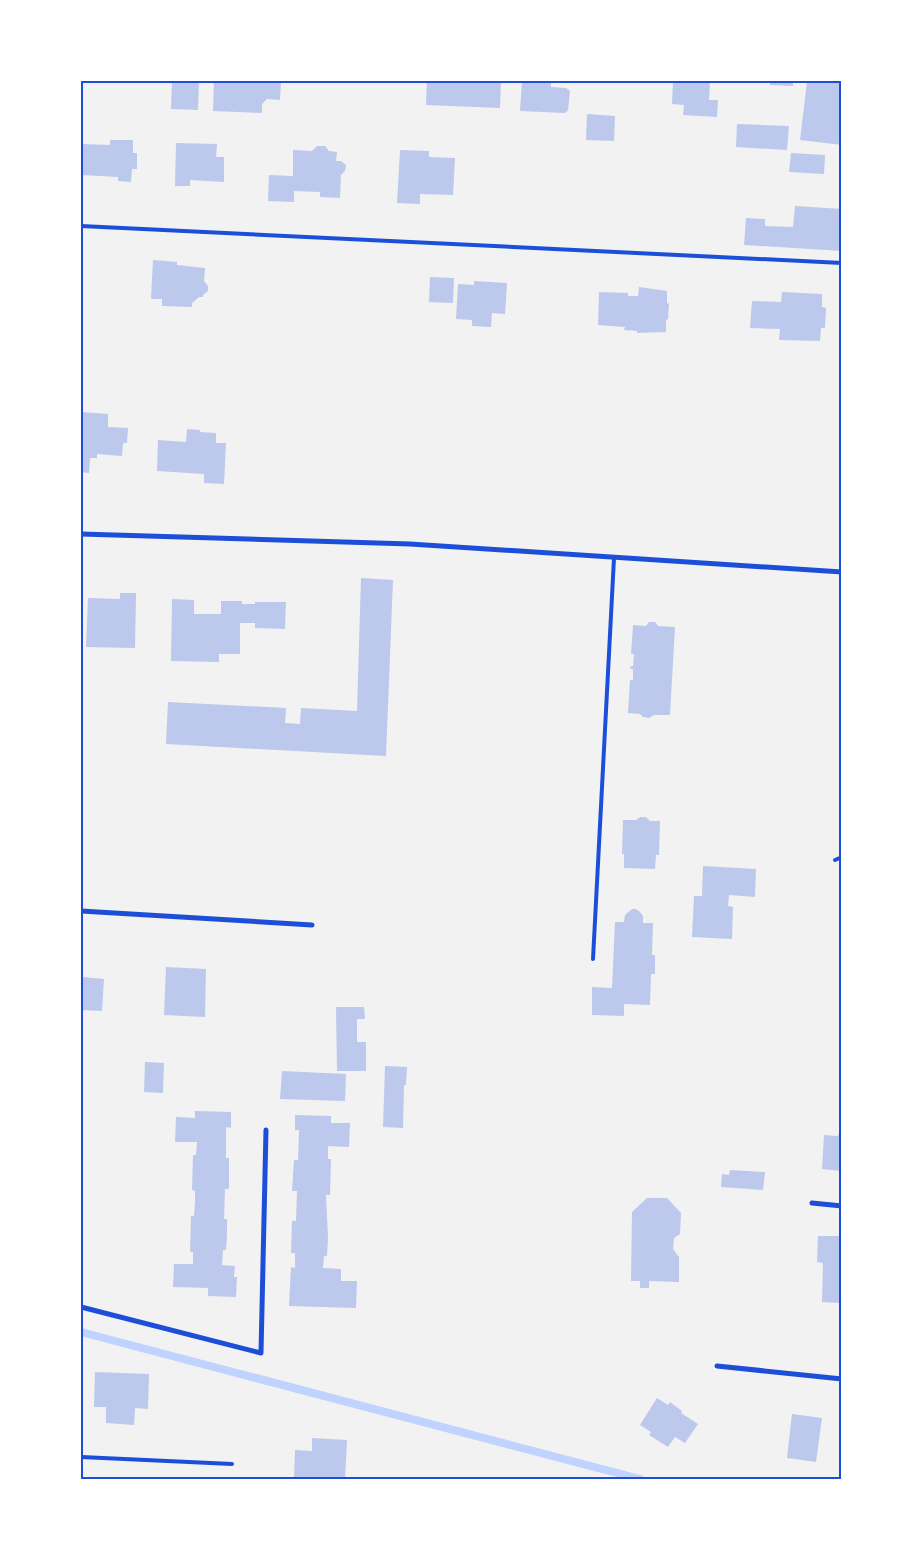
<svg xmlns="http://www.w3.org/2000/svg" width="923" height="1560" viewBox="0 0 923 1560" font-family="Mulish,sans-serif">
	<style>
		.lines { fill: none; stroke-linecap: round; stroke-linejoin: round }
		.stream { stroke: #bfd3fe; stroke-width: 8 }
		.building { fill: #bdc9ec }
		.service { stroke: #1d4ed8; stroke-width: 4 }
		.minor { stroke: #1d4ed8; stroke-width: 5 }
		.neatline { fill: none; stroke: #1d4ed8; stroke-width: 2 }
	</style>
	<rect width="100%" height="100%" fill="#f2f2f2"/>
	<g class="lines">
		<!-- stream -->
		<polyline class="stream" points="81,1332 640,1479"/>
	</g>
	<!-- building -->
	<g class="building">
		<polygon points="172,81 199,81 198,110 171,109"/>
		<polygon points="214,81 281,81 280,100 267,99 262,104 262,113 213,111"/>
		<polygon points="427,81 501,81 500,108 426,105"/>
		<polygon points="522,81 551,81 551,87 566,88 570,91 568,110 565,113 520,111"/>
		<polygon points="673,81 710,81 709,100 718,100 717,117 683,115 684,105 672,104"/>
		<polygon points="770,81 793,81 793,86 770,85"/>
		<polygon points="807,81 842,81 842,145 800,140"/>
		<polygon points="587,114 615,116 614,141 586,140"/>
		<polygon points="737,124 789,126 787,150 736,147"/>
		<polygon points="110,140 133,140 133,153 137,153 137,169 132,169 131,182 118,181 118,177 81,175 81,144 110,145"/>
		<polygon points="176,143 217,144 216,157 224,157 224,182 190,180 190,186 175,186"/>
		<polygon points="317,146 325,146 329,151 337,152 336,161 341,161 346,165 345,171 341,175 340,198 320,197 320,192 294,191 294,202 268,201 269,175 293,176 293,150 312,151"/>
		<polygon points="400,150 429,151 429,157 455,158 453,195 420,194 420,204 397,203"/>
		<polygon points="791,153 825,155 824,174 789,172"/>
		<polygon points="795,206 842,209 842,251 744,245 746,218 765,219 765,226 793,227"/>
		<polygon points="153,260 177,262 177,265 205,268 204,281 208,286 208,291 203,295 203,297 199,297 192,303 192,307 162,306 162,299 151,299"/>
		<polygon points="430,277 454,278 453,303 429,302"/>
		<polygon points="474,281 507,283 505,314 492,313 491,327 472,326 472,320 456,319 458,284 474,285"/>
		<polygon points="639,287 667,291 667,304 669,303 668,319 666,320 666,332 637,333 637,331 624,330 625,327 598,325 599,292 628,293 628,296 638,296"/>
		<polygon points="782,292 822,294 822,307 826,308 825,328 821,328 820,341 779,340 780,329 750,328 752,301 781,302"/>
		<polygon points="81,412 108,414 108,427 128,428 127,443 123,443 122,456 97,454 97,458 90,458 89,473 81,472"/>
		<polygon points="187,429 200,430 200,432 216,433 216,443 226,443 224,484 204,483 204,474 157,471 158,440 186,442"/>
		<polygon points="361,578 393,580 386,756 166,744 168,702 286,708 285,723 300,724 301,708 357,711"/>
		<polygon points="120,593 136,593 135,648 86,647 88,598 120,599"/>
		<polygon points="172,599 194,600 194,614 221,614 221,601 242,601 242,604 255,604 255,602 286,602 285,629 255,628 255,623 240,623 240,654 219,654 219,662 171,661"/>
		<polygon points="649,622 655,622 658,626 675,627 670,715 654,715 649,718 643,717 640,714 628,713 630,680 633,680 633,669 630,669 631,666 633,666 634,654 631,654 633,625 646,626"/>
		<polygon points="640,817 646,817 650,821 660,821 659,855 656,855 655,869 624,868 624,854 622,854 623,820 636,820"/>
		<polygon points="703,866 756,869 755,897 729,895 728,906 733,907 732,939 692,937 694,896 702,896"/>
		<polygon points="632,909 636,909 640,912 643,916 643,923 653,923 652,955 655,955 655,974 651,974 650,1005 624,1004 624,1016 592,1015 592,987 612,988 615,922 624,922 625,915"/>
		<polygon points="166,967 206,969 205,1017 164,1015"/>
		<polygon points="81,973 83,973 83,977 104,979 102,1011 81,1010"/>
		<polygon points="336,1007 364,1007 365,1019 357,1019 357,1042 366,1042 366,1071 337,1071"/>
		<polygon points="145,1062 164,1063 163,1093 144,1092"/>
		<polygon points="385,1066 407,1067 406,1085 404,1085 403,1128 383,1127"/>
		<polygon points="282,1071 346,1074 345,1101 280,1099"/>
		<polygon points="195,1111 231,1112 231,1128 226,1127 226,1158 229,1158 229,1189 225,1189 224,1219 227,1219 227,1235 226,1250 223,1250 222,1265 235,1266 234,1277 237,1277 236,1297 208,1296 208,1288 173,1287 174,1264 193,1264 193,1252 190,1252 191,1216 194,1216 195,1203 195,1191 192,1190 193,1155 196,1155 197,1142 175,1142 176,1117 195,1118"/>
		<polygon points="295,1115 331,1116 331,1123 350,1123 349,1147 328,1146 328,1159 331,1159 330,1195 326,1195 328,1238 327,1256 324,1256 323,1268 341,1269 341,1281 357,1281 356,1308 289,1306 291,1267 295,1268 295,1253 291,1253 292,1221 296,1221 297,1191 292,1191 294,1160 298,1160 299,1130 295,1130"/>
		<polygon points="839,1132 842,1132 842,1171 822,1169 824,1135 838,1136"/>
		<polygon points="730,1170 765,1172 763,1190 721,1187 722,1174 729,1175"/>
		<polygon points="647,1198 667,1198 681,1213 680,1234 674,1238 673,1249 679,1257 679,1282 649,1281 649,1288 640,1288 640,1281 631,1281 632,1212"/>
		<polygon points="818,1236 842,1236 842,1303 822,1302 823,1263 817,1262"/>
		<polygon points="95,1372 149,1374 148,1409 135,1408 134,1425 106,1423 106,1407 94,1407"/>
		<polygon points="657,1398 668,1405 670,1402 682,1411 681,1413 698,1424 685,1443 675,1437 668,1447 649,1435 651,1432 640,1425"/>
		<polygon points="792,1414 822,1418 816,1462 787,1458"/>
		<polygon points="312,1438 347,1440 345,1479 294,1479 295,1450 312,1451"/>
	</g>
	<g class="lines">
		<!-- service -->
		<g class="service">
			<polyline points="81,226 842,263"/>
			<polyline points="835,860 842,857"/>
			<polyline points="593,959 614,558"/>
			<polyline points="81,1457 232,1464"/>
		</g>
		<!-- minor -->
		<g class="minor">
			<polyline points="81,534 410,544 842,572"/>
			<polyline points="81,911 312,925"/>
			<polyline points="812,1203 842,1206"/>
			<polyline points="81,1307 261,1353 266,1130"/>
			<polyline points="717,1366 842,1379"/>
		</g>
	</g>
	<!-- border -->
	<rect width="923" height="1560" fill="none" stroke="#ffffff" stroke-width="165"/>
	<rect x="82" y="82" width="758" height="1396" class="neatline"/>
</svg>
